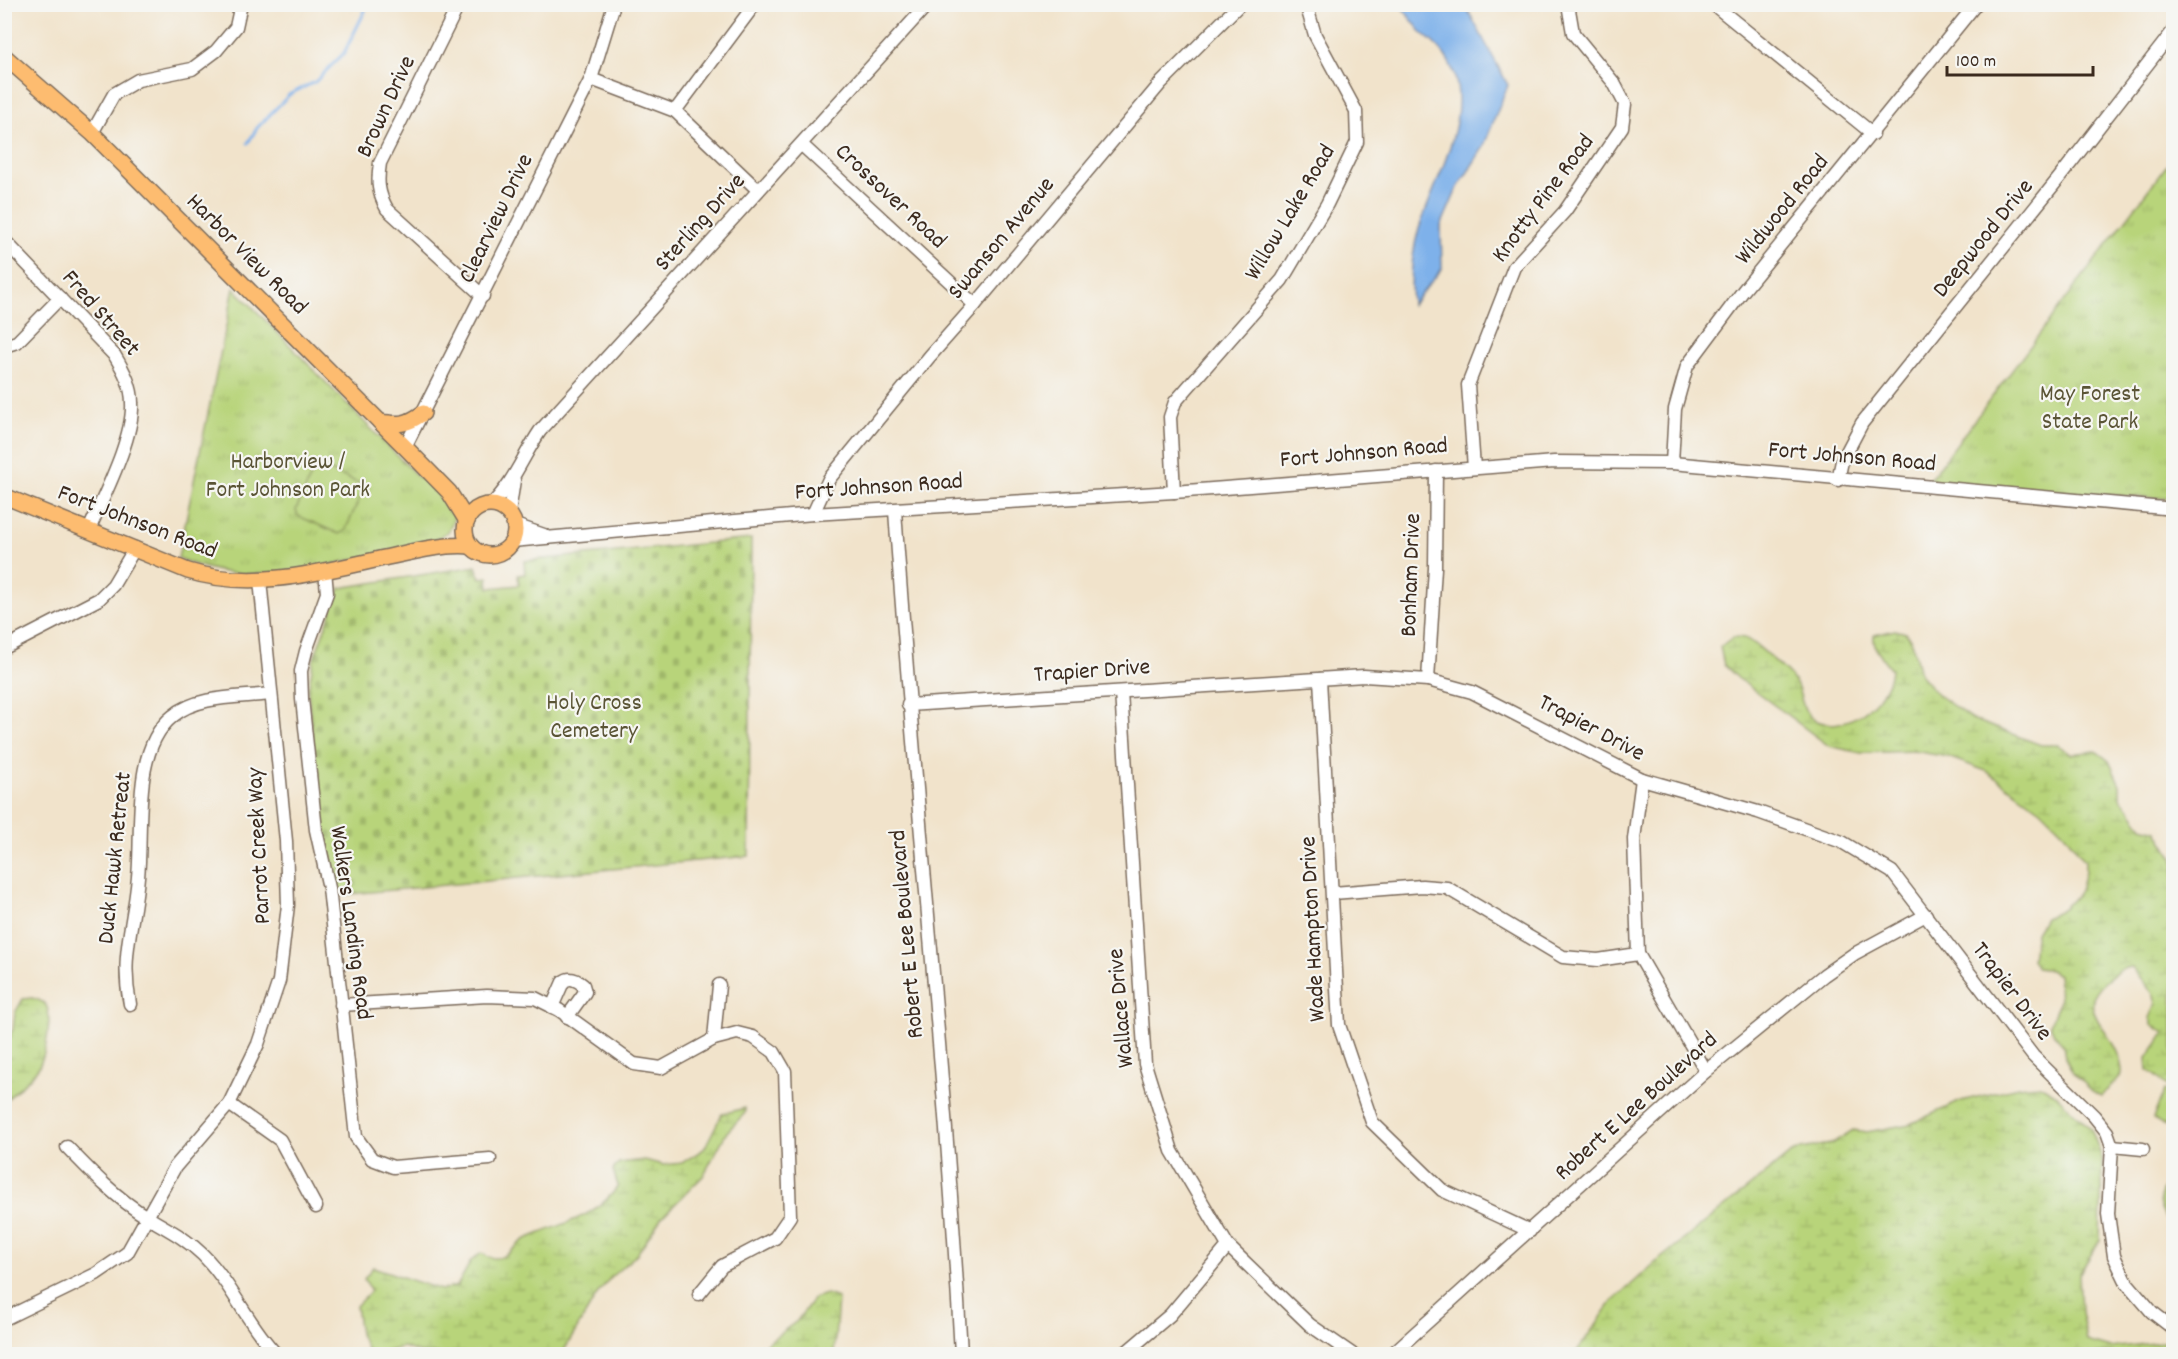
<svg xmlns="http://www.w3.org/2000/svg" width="2178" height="1359" viewBox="0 0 2178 1359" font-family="Dekko,sans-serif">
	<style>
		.grass { fill: url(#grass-tufts); stroke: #7a7f4c; stroke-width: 1.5 }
		.wetland { fill: url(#wetland-marsh); stroke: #7a7f4c; stroke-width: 1.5 }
		.cemetery { fill: url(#cemetery-stones); stroke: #7a7f4c; stroke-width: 1.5 }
		.pitch { fill: #b8d47a; stroke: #7a7f4c; stroke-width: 1.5 }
		.water { fill: #7eb1ea; stroke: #5c6e84; stroke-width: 1.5 }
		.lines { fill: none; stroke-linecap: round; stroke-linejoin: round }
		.stream { stroke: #7eb1ea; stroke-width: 3 }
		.minor-casing { stroke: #7b6b5b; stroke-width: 15 }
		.major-casing { stroke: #7b6b5b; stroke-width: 18 }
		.minor { stroke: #fff; stroke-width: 12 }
		.major { stroke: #fdbc70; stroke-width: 15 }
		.labels { text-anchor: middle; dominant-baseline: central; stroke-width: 4.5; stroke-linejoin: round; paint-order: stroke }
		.street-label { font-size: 24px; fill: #3b2a1e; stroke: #f6f6f2 }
		.park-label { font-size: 24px; fill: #5a5435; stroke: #f6f6f2 }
	</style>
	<defs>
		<pattern id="grass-tufts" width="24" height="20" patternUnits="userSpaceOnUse" patternTransform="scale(1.5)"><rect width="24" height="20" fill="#b8d47a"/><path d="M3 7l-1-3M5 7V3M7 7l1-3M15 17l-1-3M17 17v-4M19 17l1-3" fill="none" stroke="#9fb669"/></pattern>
		<pattern id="wetland-marsh" width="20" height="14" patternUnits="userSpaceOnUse" patternTransform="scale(1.5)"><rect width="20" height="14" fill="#b8d47a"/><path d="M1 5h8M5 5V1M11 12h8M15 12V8" fill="none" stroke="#9fb669"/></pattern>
		<pattern id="cemetery-stones" width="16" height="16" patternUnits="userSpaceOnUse" patternTransform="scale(1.5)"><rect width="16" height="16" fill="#b8d47a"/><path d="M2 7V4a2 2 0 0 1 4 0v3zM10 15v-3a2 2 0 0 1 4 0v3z" fill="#9fb669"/></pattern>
	</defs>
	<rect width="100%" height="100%" fill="#f6f6f2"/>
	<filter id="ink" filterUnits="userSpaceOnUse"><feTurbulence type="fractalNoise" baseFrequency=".0167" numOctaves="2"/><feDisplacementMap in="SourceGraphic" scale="12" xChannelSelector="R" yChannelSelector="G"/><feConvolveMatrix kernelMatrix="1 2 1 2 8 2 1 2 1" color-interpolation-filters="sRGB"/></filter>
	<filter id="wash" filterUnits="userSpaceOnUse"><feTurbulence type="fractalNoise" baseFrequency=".008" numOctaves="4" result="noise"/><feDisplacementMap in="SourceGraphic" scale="24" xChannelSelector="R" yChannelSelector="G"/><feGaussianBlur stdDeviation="1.35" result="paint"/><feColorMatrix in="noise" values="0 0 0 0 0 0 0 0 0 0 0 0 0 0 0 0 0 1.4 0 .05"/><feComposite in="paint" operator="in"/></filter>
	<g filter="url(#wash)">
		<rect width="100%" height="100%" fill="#f1e3cb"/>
		<!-- grass -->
		<g class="grass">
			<polygon points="2173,157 2173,499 1927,483"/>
			<path d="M234,288L418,477C434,480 449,500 455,515L449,531L433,541C371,554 294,579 231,573C213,571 195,565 178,558Z"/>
		</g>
		<!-- wetland -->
		<g class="wetland">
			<path d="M1895,630L1906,633L1912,642L1920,674L1938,695L1972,719L2041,745H2058L2071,754L2096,751L2109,761L2120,785V797L2143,827L2157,831L2174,860L2173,1091L2148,1070L2147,1058L2165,1033L2152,1024L2150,1018L2156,1004L2154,995L2132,967C2122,967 2115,974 2107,980C2067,1012 2123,1033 2122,1075L2101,1096L2092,1091L2073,1072L2065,1058L2063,1044L2054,1034L2050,1024L2060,1000L2058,975L2050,970L2037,968L2032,959L2036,932L2045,918L2064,908L2080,891L2085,871V861L2064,833L2041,810L1986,771L1948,757L1914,751L1861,753L1829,746L1739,679L1724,665L1720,647L1733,637C1737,637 1743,637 1747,639C1756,643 1789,673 1795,682C1802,694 1801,711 1813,719C1845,737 1889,700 1891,669C1883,658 1872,649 1874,635Z"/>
			<path d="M32,998C36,999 42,1001 45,1004C54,1014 45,1057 38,1068C29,1081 15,1090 5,1102V1041L13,1030L15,1013L23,999Z"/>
			<polygon points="2040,1085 2055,1094 2091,1129 2102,1158 2100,1240 2079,1274 2081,1312 2087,1341 2110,1348 2163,1342 2173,1344 2173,1354 1575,1354 1612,1302 1655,1263 1790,1154 1801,1149 1831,1144 1853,1130 1867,1132 1910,1124 1961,1101 2018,1087"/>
			<path d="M745,1108V1113L727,1132L703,1176L661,1218L637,1254L611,1277L598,1293L562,1354H423L403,1347L381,1353L367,1350L360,1334L356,1306L371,1291L364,1279L373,1267L441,1290L457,1286L471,1261L481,1253C484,1255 490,1258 494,1258C509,1259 515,1244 526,1239C559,1224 597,1218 618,1186L613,1170L619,1163L645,1160L663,1165L682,1163L704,1149L722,1114Z"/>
			<path d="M2173,1173V1232C2157,1203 2152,1200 2173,1173Z"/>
			<polygon points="826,1294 838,1298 834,1354 752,1354 797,1321 814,1298"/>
		</g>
		<!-- cemetery -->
		<polygon class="cemetery" points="751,539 749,856 340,895 321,820 308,691 314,658 340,588 476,566 480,578 488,577 489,588 519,585 518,575 525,574 524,561"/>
		<!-- pitch -->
		<g class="pitch">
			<polygon points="322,467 365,486 345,531 339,534 298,516 296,510 314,469"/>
			<polygon points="2164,1090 2173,1095 2173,1130 2153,1119"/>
		</g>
		<!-- water -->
		<path class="water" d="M1404,5H1465L1508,85L1483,148L1457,189L1441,226L1442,269L1412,305C1410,279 1411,257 1418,232C1433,181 1483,105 1443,53C1438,46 1430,40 1423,34C1416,26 1410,17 1403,9Z"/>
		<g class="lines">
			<!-- stream -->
			<polyline class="stream" points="248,143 257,128 290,94 315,82 344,53 365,11 365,4"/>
		</g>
	</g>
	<g filter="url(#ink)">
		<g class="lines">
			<defs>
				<g id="minor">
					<path d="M459,4L380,163C377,182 378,193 387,209L483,296"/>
					<polyline points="1713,4 1873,134"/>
					<polyline points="591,79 675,111 758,190"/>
					<polyline points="675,111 755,4"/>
					<polyline points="92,133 114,94 138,80 192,69 216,51 236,27 241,4"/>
					<polyline points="802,145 975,305"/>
					<path d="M4,240L115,356C124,371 132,386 132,403C134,438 103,497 89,530"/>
					<polyline points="4,346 17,342 60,298"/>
					<polyline points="405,447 591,79 614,4"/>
					<polyline points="1672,463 1675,409 1687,366 1743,291 1976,4"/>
					<polyline points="1474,468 1468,385 1514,267 1565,211 1622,127 1625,104 1614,83 1573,33 1568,4"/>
					<polyline points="1838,480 1842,461 1862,423 2059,178 2174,30"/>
					<polyline points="1174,492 1170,417 1175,402 1282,280 1327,204 1357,142 1356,111 1315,35 1306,4"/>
					<path d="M491,505C513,484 523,456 540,431L928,4"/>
					<path d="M895,510C914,792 946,1072 961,1354"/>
					<polyline points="509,513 514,480"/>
					<polyline points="813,514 829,479 930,356 975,305 1161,83 1240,4"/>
					<polyline points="515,525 544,535"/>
					<polyline points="512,541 813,514 1174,492 1554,462 1672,463 2174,509"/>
					<polyline points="325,570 327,593 306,651 301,671 302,699 316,830 329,888 356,1137 372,1159 393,1167 490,1159"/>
					<polyline points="4,648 99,599 113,585 135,548"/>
					<polyline points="1320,679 1339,1025 1372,1122 1442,1190 1530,1231"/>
					<polyline points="1428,680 1435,568 1436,471"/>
					<polyline points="1121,692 1145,1064 1172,1151 1228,1246 1310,1325 1352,1354"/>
					<polyline points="908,705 1364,676 1428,680 1472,692 1642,779 1758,812 1842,842 1892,872 2033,1056 2094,1116 2107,1132 2112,1146 2108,1214 2114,1256 2127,1283 2152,1312 2174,1329"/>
					<polyline points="1642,779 1634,839 1638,954 1706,1071"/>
					<polyline points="1333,893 1422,886 1447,888 1563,957 1598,960 1638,954"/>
					<path d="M130,1004C120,955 134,925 138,877C143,830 131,749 173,716C198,695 239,698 270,694"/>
					<polyline points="341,1005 487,996 535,998 559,1010 634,1064 661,1068 714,1039 737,1033 753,1037 774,1052 785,1071 790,1216 775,1238 722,1266 699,1294"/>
					<path d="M552,1007L563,982C570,976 577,980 583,985L585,992L567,1017"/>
					<polyline points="714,1039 719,985"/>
					<polyline points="229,1104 280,1140 316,1207"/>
					<polyline points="2112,1146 2143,1149"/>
					<path d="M67,1147C91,1172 117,1199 147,1217C167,1229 186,1238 203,1255C232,1284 248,1325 276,1354"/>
					<polyline points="4,1319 96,1274 127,1253 175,1167 229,1104 258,1044 279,981 288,905 286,841 260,580"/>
					<polyline points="1124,1354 1170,1315 1228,1246"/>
					<polyline points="1392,1354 1706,1071 1824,975 1854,954 1926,915"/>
				</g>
				<g id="major">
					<polyline points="4,56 92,133 405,447 449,492 467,521"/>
					<path d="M380,422C399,425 407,425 423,413"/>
					<path d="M4,496L188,571C256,592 327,570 393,556C419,550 445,544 471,546"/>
					<circle cx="490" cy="530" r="25"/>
				</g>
			</defs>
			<!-- minor casing -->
			<use href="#minor" class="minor-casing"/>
			<!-- major casing -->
			<use href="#major" class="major-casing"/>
			<!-- minor -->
			<use href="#minor" class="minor"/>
			<!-- major -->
			<use href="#major" class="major"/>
		</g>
	</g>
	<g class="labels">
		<!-- street labels -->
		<g class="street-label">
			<text transform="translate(387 107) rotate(-65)">Brown Drive</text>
			<text transform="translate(890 197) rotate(43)">Crossover Road</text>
			<text transform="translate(1544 199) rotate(-53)">Knotty Pine Road</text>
			<text transform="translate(1783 210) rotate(-51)">Wildwood Road</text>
			<text transform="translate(1291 213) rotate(-59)">Willow Lake Road</text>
			<text transform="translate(497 219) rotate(-64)">Clearview Drive</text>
			<text transform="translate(701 223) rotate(-48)">Sterling Drive</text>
			<text transform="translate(1002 239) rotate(-50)">Swanson Avenue</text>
			<text transform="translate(1984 239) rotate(-51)">Deepwood Drive</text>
			<text transform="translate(246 255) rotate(45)">Harbor View Road</text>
			<text transform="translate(100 314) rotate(49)">Fred Street</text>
			<text transform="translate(1364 454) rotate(-5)">Fort Johnson Road</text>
			<text transform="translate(1852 458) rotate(5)">Fort Johnson Road</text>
			<text transform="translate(879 488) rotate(-4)">Fort Johnson Road</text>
			<text transform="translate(137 523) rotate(21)">Fort Johnson Road</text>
			<text transform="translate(1412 575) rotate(-88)">Bonham Drive</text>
			<text transform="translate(1092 672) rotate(-4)">Trapier Drive</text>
			<text transform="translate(1591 729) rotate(28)">Trapier Drive</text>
			<text transform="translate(260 846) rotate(-93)">Parrot Creek Way</text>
			<text transform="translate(116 858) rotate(-84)">Duck Hawk Retreat</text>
			<text transform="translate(350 923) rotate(82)">Walkers Landing Road</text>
			<text transform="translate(1314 929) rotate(-93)">Wade Hampton Drive</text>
			<text transform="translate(908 934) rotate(-95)">Robert E Lee Boulevard</text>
			<text transform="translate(2011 992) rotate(53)">Trapier Drive</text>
			<text transform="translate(1122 1008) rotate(-95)">Wallace Drive</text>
			<text transform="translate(1637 1107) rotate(-42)">Robert E Lee Boulevard</text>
		</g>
		<!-- park labels -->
		<g class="park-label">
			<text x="2090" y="395">May Forest<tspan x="2090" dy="28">State Park</tspan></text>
			<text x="288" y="463">Harborview /<tspan x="288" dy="28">Fort Johnson Park</tspan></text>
			<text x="594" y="704">Holy Cross<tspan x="594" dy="28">Cemetery</tspan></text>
		</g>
	</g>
	<!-- margin -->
	<rect width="2178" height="1359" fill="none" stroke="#f6f6f2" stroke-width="24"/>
	<!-- scale -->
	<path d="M1947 66v9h146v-9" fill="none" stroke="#3b2a1e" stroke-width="3"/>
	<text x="1956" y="66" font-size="18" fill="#3b2a1e" stroke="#f6f6f2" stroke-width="4.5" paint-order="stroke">100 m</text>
</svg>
